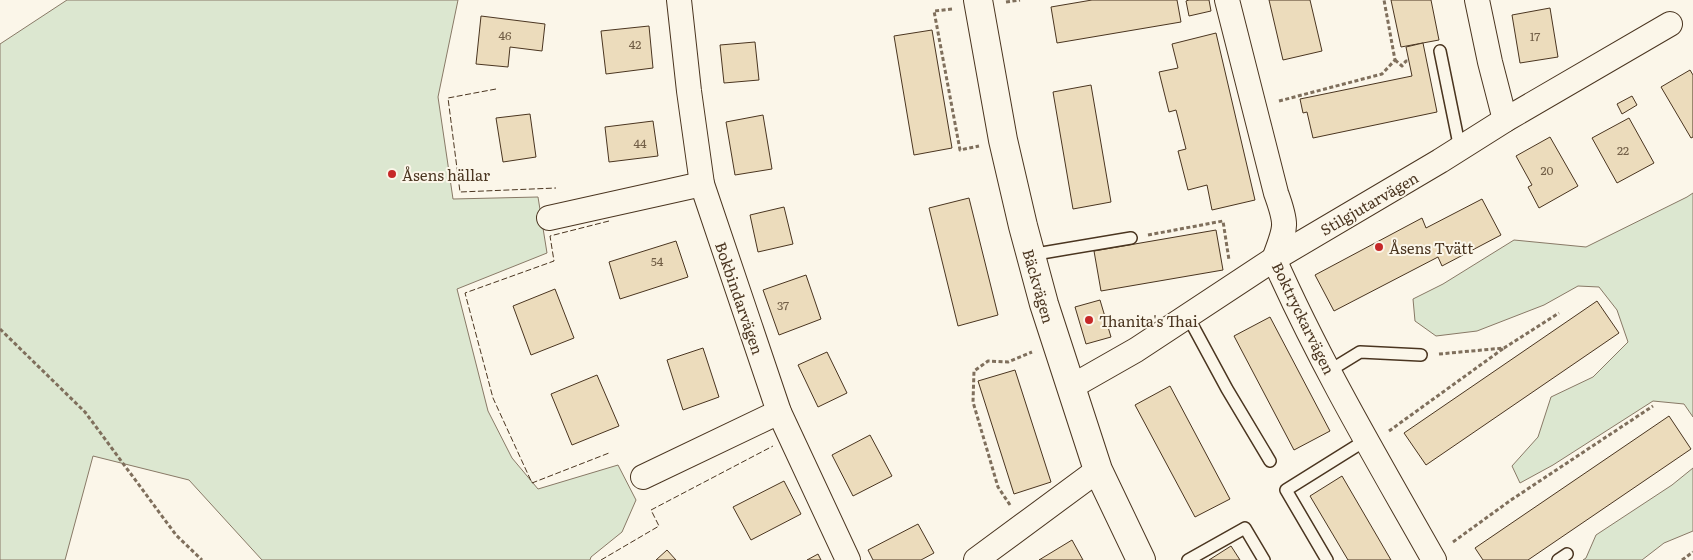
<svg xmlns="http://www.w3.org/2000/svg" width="1693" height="560" viewBox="0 0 1693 560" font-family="Literata,serif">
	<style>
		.green { fill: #dce7d0; stroke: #887966 }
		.building { fill: #ecdcbc; stroke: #4a3520 }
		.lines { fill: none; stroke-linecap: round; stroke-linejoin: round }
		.lane-casing { stroke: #4a3520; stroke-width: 14 }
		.street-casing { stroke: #4a3520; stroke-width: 26 }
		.secondary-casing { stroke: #4a3520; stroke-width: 30 }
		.path { stroke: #7f6f5c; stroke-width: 3; stroke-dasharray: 4 2.5; stroke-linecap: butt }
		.lane { stroke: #fbf6e9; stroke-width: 11 }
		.street { stroke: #fbf6e9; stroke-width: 24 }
		.secondary { stroke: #fbf6e9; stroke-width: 28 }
		.fence { stroke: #4a3520; stroke-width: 1; stroke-dasharray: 6 2.5; stroke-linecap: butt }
		.poi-dot { fill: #c62828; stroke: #fbf6e9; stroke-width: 2 }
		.labels { text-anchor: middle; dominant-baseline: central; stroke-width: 4; stroke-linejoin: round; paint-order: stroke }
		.number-label { font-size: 12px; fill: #725f47 }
		.poi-label { font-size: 15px; fill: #4a3520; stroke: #fbf6e9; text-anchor: start }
		.street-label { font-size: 15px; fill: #4a3520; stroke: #fbf6e9 }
	</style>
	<rect width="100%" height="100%" fill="#fbf6e9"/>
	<!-- green -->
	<g class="green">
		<polygon points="67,0 458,0 438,97 453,199 538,197 547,253 457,289 488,411 512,458 538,489 618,465 636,500 622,532 591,557 590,560 262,560 189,480 93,456 65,560 0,560 0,44"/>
		<polygon points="1693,193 1693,417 1684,404 1653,401 1553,465 1520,483 1512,466 1538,437 1551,397 1593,377 1628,342 1617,310 1599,287 1578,286 1544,305 1477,331 1436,336 1415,321 1413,299 1443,284 1514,240 1586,247 1687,197"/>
		<polygon points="1693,468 1693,531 1664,543 1642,560 1583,560 1586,558 1596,535 1672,485"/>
	</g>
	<!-- building -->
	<g class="building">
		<polygon points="1177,0 1181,22 1057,43 1051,7 1092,0"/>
		<polygon points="1189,0 1209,0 1211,11 1189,16 1186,1"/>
		<polygon points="1269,0 1310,0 1322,51 1283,60"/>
		<polygon points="1391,0 1431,0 1439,40 1401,47"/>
		<polygon points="1550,8 1558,57 1520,63 1512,15"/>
		<polygon points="481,16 545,24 542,51 510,47 508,67 476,64"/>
		<polygon points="649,26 653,68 606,74 601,31"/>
		<polygon points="932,30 952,148 914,155 894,36"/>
		<polygon points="1216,33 1255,200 1212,210 1207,185 1188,190 1178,151 1186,149 1176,110 1169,112 1159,72 1178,68 1172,44"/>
		<polygon points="755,42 759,80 724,83 720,45"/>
		<polygon points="1423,43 1437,112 1313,138 1307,112 1303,113 1300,99 1412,76 1406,47"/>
		<polygon points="1690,70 1693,75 1693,137 1691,138 1661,87"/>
		<polygon points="1091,85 1111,202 1073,209 1053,92"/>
		<polygon points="1632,96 1637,105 1622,114 1617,104"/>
		<polygon points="530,114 536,157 503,162 496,118"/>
		<polygon points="763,115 772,169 735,175 726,122"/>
		<polygon points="1629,118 1654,163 1617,183 1592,138"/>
		<polygon points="653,121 658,156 609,162 605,127"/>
		<polygon points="1550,137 1578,186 1539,208 1528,187 1532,185 1516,156"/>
		<polygon points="969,198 998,315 958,326 929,208"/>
		<polygon points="1482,199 1501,235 1442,266 1438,257 1334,311 1315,275 1422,218 1426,228"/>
		<polygon points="784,207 793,244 758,252 750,215"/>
		<polygon points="1216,230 1223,270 1101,291 1094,251"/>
		<polygon points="676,241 688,277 620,299 609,262"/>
		<polygon points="806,275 821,319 779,335 763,290"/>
		<polygon points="555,289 574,338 531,355 513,306"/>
		<polygon points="1100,300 1111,337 1086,344 1075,307"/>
		<polygon points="1597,301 1619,333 1426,465 1404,433"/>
		<polygon points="1270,317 1330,431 1294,450 1234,336"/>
		<polygon points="703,348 719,397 683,410 667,360"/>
		<polygon points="827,352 847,393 818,407 798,365"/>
		<polygon points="1015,370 1051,482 1014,494 978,381"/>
		<polygon points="597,375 619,426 572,445 551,394"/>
		<polygon points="1170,386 1230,499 1195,517 1135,405"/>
		<polygon points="1669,416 1691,449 1528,560 1483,560 1475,548"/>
		<polygon points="870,435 892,476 853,496 832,455"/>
		<polygon points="1342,476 1391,560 1348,560 1310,496"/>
		<polygon points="784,481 801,514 751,540 733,507"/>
		<polygon points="918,524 934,553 921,560 873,560 868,550"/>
		<polygon points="1072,540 1083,560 1039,560"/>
		<polygon points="1231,546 1240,560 1209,560"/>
		<polygon points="667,550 676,560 656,560"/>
		<polygon points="818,554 821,560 807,560"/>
	</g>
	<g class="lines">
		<defs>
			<g id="lane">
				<polyline points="1440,51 1460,149"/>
				<polyline points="1030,255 1131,238"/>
				<polyline points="1187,315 1227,389 1270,461"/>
				<polyline points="1329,371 1360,352 1421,355"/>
				<polyline points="1188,560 1245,528 1264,560"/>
				<polyline points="1327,560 1286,490 1366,440"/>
				<polyline points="1558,560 1567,554"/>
			</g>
			<g id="street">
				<polyline points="679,0 689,91 702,184 779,412 848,560"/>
				<path d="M1227,0L1276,193C1288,226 1286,227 1274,259C1320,363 1378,461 1434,560"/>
				<polyline points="1477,0 1490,62 1505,120"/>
				<polyline points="549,218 702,184"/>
				<polyline points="1071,387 1136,350 1274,259 1440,161 1505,120 1670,24"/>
				<polyline points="643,477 779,412"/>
				<polyline points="976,560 1098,470"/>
			</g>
			<polyline id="secondary" points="978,0 1003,140 1023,226 1044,304 1098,470 1141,560"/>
		</defs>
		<!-- lane casing -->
		<use href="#lane" class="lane-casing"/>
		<!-- street casing -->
		<use href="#street" class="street-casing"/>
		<!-- secondary casing -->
		<use href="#secondary" class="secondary-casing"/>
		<!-- path -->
		<g class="path">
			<polyline points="1006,2 1020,0"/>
			<polyline points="952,9 934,11 960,150 979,146"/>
			<polyline points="1395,60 1402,66 1406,61 1409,61"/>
			<polyline points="1279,101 1382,74 1395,60 1384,0"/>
			<polyline points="1148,235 1223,221 1229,260"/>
			<polyline points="0,329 85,412 176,535 202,560"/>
			<polyline points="1439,354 1504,348 1559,313"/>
			<polyline points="1389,431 1504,348"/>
			<polyline points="1010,505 998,487 973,402 974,371 988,361 1008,362 1032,352"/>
			<polyline points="1453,542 1511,500 1653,406"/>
			<polyline points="1682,560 1693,552"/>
		</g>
		<!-- lane -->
		<use href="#lane" class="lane"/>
		<!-- street -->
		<use href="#street" class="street"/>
		<!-- secondary -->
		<use href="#secondary" class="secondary"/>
		<!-- fence -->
		<g class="fence">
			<polyline points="496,89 448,98 460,192 556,188"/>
			<polyline points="609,221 550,236 554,261 465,293 493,398 532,483 609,453"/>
			<polyline points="601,560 659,526 651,510 773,446"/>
		</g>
	</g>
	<!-- markers -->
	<g class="poi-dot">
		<circle cx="392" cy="174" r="5"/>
		<circle cx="1379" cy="247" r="5"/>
		<circle cx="1089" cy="320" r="5"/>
	</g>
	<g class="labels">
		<!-- number labels -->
		<g class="number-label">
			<text x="505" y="35">46</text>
			<text x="1535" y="36">17</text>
			<text x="635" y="44">42</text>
			<text x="640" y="143">44</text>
			<text x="1623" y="150">22</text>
			<text x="1547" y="170">20</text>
			<text x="657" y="261">54</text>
			<text x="783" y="305">37</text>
		</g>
		<!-- poi labels -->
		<g class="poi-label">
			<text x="402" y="174">Åsens hällar</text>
			<text x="1389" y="247">Åsens Tvätt</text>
			<text x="1099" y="320">Thanita's Thai</text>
		</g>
		<!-- street labels -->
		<g class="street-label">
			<text transform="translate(1369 203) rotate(-30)">Stilgjutarvägen</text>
			<text transform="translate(1039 286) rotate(74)">Bäckvägen</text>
			<text transform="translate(740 298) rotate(71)">Bokbindarvägen</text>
			<text transform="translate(1304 318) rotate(64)">Boktryckarvägen</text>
		</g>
	</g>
</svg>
